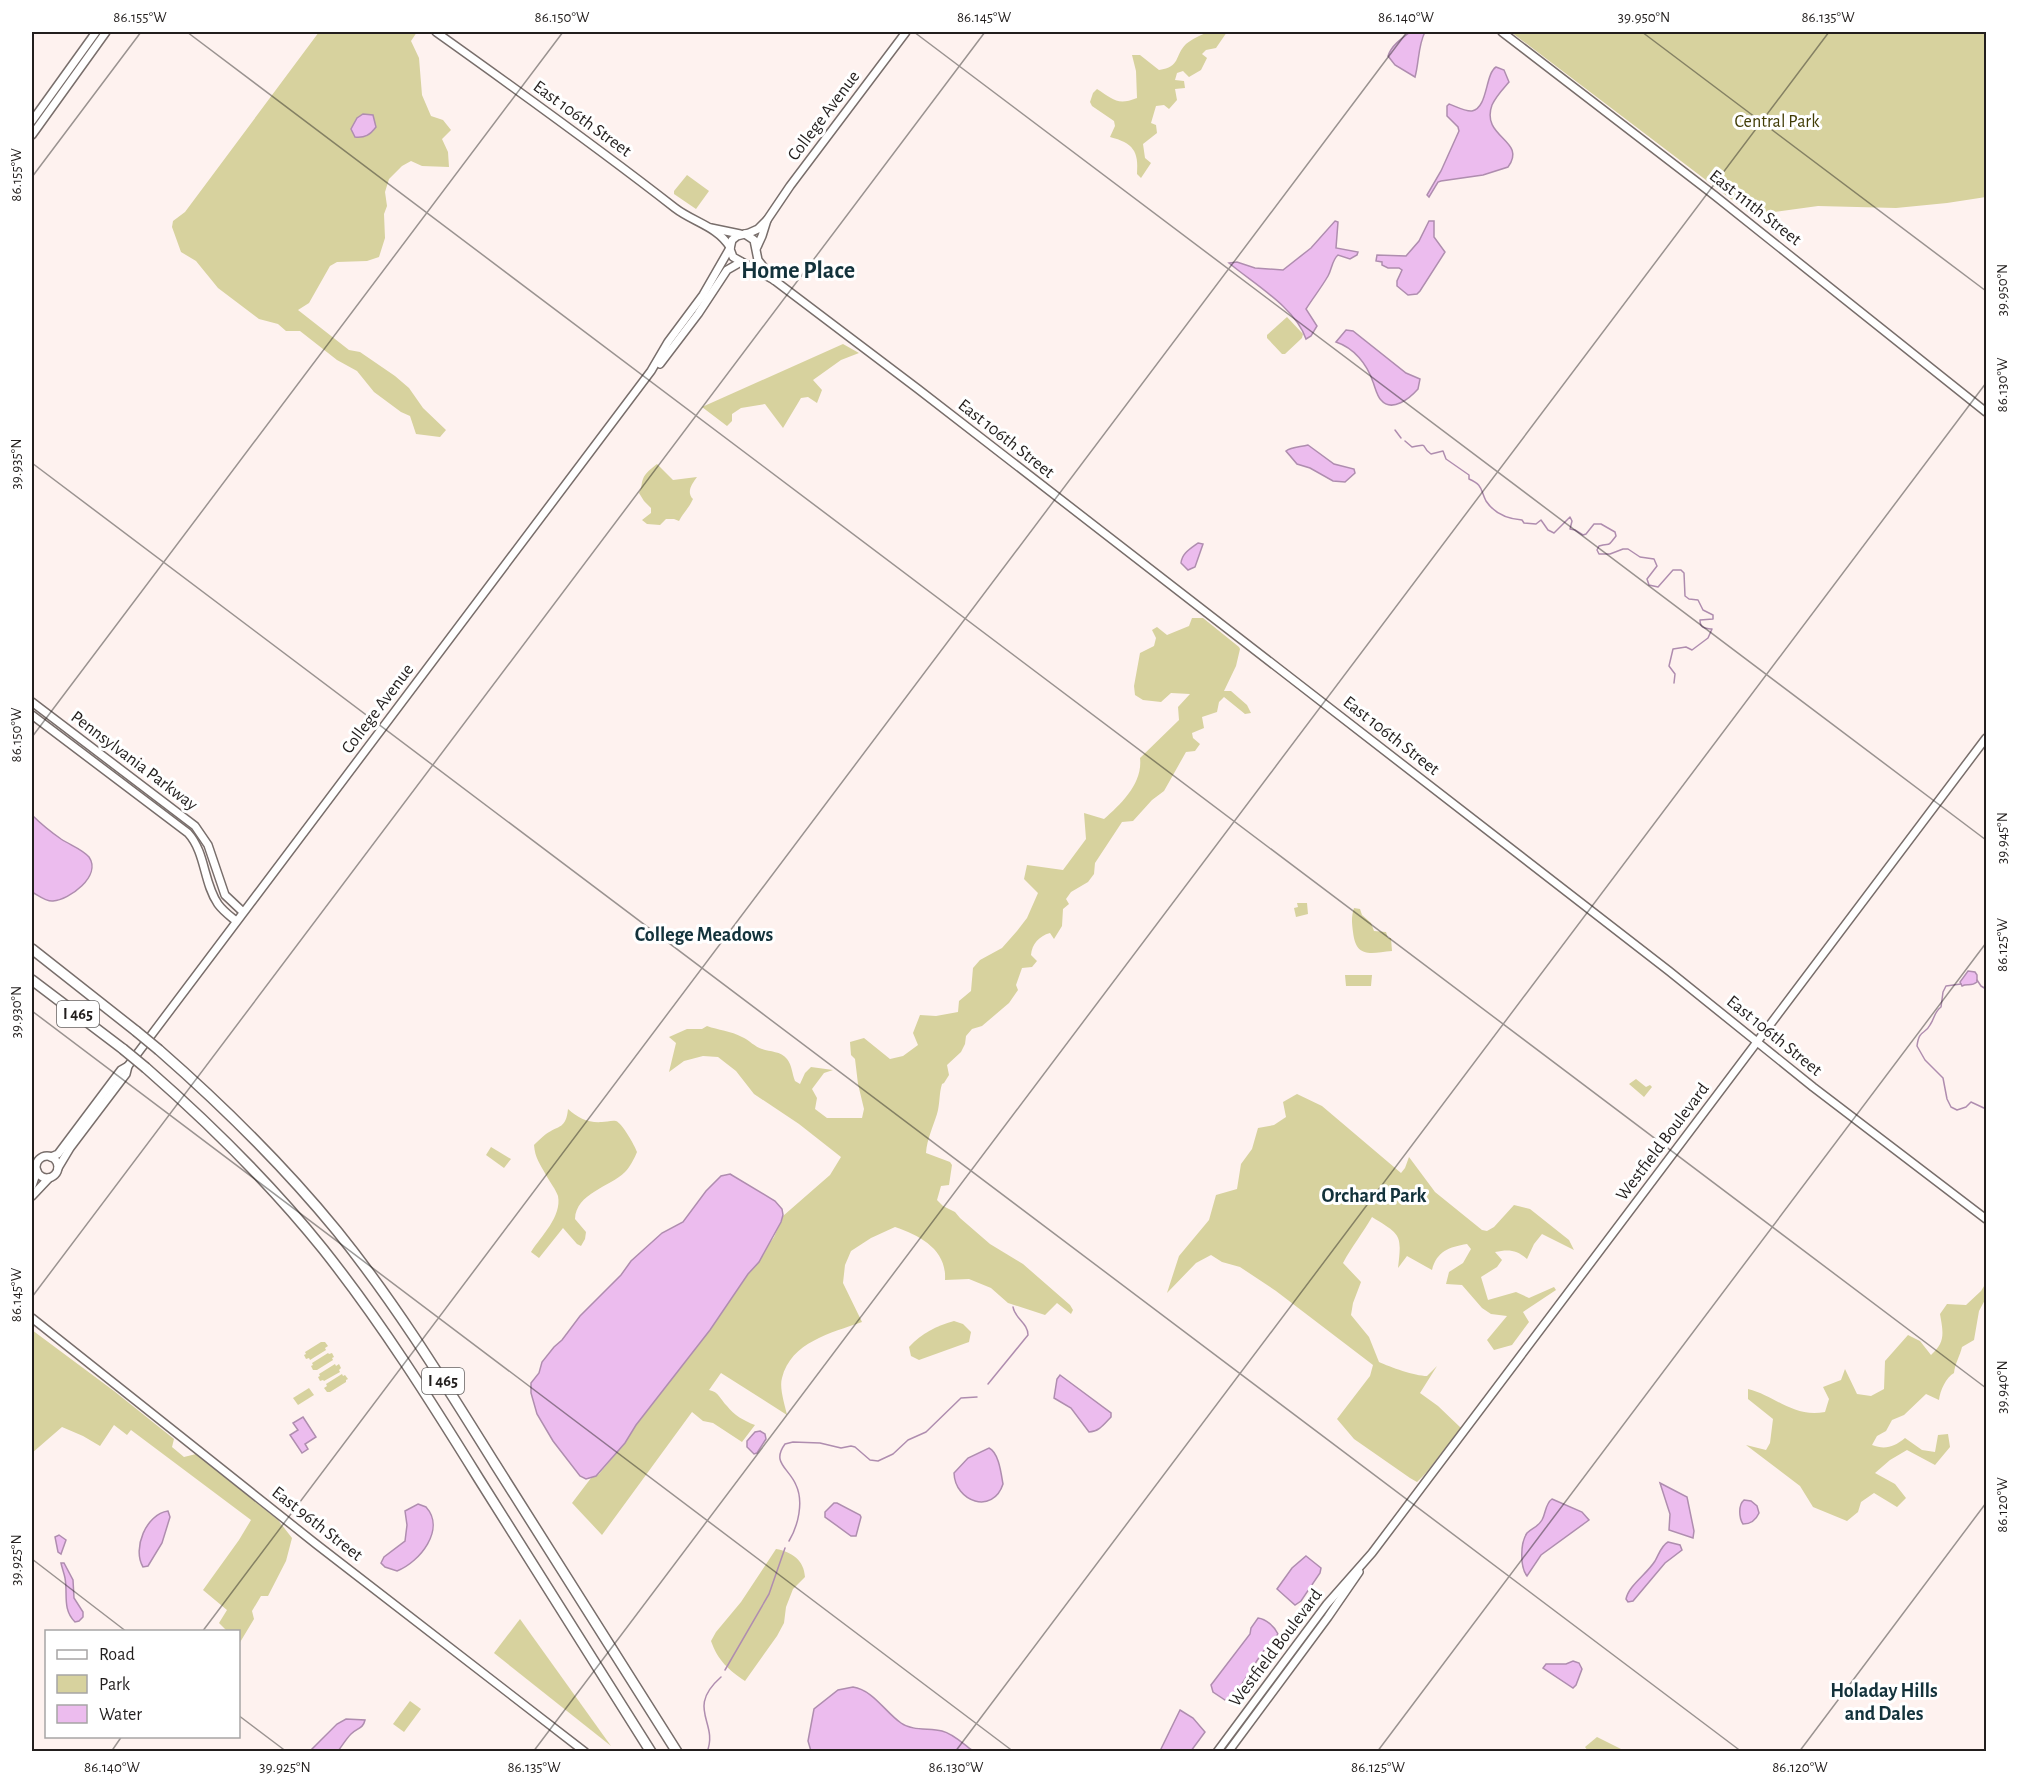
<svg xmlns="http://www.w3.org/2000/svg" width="2018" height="1783" viewBox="0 0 2018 1783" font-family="'Alegreya Sans',sans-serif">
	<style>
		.green { fill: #d7d29e }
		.water { fill: #ecbcee; stroke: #af8daf; stroke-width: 1.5 }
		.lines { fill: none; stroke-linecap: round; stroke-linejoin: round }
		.stream { stroke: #af8daf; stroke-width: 1.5 }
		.secondary-casing { stroke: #786e6b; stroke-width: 10 }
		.highway-casing { stroke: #786e6b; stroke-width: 12 }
		.secondary { stroke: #fff; stroke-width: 7 }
		.highway { stroke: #fff; stroke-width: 9 }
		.highway-bridge-casing { stroke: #786e6b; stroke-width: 12; stroke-linecap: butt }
		.highway-bridge { stroke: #fff; stroke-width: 9 }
		.ticks { fill: none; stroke: #221e1d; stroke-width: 1.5; stroke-opacity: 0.45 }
		.labels { text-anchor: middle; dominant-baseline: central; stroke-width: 6; stroke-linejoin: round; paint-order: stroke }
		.shield { fill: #fff; stroke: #646261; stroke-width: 1.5 }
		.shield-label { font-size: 16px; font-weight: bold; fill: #221e1d }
		.street-label { font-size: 18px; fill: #221e1d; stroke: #fff }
		.park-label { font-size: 18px; fill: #413c06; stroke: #fff }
		.neighbourhood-label { font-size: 20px; font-weight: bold; fill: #13323b; stroke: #fff }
		.district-label { font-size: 24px; font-weight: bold; fill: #13323b; stroke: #fff }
		.neatline { fill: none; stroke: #221e1d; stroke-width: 2 }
		.ticks-label { font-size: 15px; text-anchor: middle; fill: #221e1d }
	</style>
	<rect width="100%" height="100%" fill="#fef2ef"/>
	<!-- green -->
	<g class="green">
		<polygon points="319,32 417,32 411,41 419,58 422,95 431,116 443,120 451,130 442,139 448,152 449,167 422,166 411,161 402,166 389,179 385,192 387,206 384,214 385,238 379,257 367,261 337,262 330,266 309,303 298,310 349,350 360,352 395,376 409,388 423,408 446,430 440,437 416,434 410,416 401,412 374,392 357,371 337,360 300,331 286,331 278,324 259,319 218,288 196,261 181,252 172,227 173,221 185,212"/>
		<path d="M1208,32H1227L1216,48L1206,50L1202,54L1207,58L1201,70L1189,77L1183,71L1177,73L1175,80L1184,81L1185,88L1175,89L1177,100L1169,109L1164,105L1156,106L1151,123L1156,125L1157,133L1143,144L1145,158L1151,163L1141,178L1137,174C1139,151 1133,143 1110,137L1115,126L1114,121L1092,106L1090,102L1093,93L1097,89C1113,99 1117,106 1137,98L1136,71L1132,55H1140L1159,70C1181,67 1174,56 1186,44C1192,39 1201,35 1208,32Z"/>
		<polygon points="1511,32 1986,32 1986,197 1947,203 1896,208 1818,206 1752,215"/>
		<polygon points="687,175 709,191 696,209 674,194 674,191"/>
		<polygon points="1287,317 1303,334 1302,338 1285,354 1282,354 1267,338 1267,335"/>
		<polygon points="843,344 859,353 841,360 813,380 822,390 817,403 808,397 801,398 783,428 765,404 741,408 732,414 732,421 727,426 702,407"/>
		<path d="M657,464L673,480L697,477C692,484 686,492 693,499C689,508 683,513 679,521L674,519H666L660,525L647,524L642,520L651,513V508L644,501L639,493C642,488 641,484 643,479C645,473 652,468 657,464Z"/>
		<path d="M1192,618H1203L1239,647L1240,649L1236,666L1224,691H1231L1247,705L1251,713L1245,714L1224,697L1219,702L1217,712L1202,717L1204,728L1192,733L1193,738L1200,744L1195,751L1186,752L1164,791L1152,800L1133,821L1122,822L1095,863L1094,874L1088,882L1071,892L1066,899L1069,904L1063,909L1062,926L1054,939L1050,933C1039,936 1032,944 1031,955L1037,961L1032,967L1022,968L1016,985L1018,990L1009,1003L982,1026L972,1029L966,1036L965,1044L961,1052L947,1065L949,1075L944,1083L942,1084C939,1093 940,1104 937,1114C933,1127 927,1139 926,1153L950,1162L952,1165L949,1185L941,1186L937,1200L943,1206L955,1212L960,1218L990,1244L1023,1264L1070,1305L1073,1310L1071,1314L1057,1303L1045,1315L1008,1303L991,1288L969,1279L945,1280C947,1250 921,1236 895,1227L871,1238L851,1251L845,1265L843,1283L862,1322C831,1333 791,1342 782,1378C779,1388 785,1405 787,1415L721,1373L709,1390C719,1392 720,1399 727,1406C734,1415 744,1421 755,1425L742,1442L713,1423L703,1421L692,1412L602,1535L572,1503L591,1478L599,1474L625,1443L636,1425L710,1330L748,1274L759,1262L761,1256L774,1237L783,1216L830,1175L841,1157L799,1124L754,1094L736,1071L718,1057L703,1056L684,1061L669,1072L676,1043L669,1037L687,1029H702L707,1026C718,1030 731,1031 742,1037C749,1040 755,1047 762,1049C770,1052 781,1051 787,1059C792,1065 792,1074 795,1081L800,1084L805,1073L811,1067L833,1070L824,1073L812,1089L817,1098L815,1109L827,1118H862L864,1109L858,1084L855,1059L851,1055L850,1042L864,1038L890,1059L903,1056L918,1045L913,1033L920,1015L936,1016L958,1012L959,1001L971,991L973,968L980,960L1002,948L1017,931L1027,918L1038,893L1024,879L1027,865L1063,870L1086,839L1084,813L1104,819C1121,804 1143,783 1140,758L1179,720L1178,707L1190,694L1171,693L1161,702L1143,700L1135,695L1134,686L1140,653L1154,646L1156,638L1152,630L1157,627L1167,635L1189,626Z"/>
		<polygon points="1297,903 1307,903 1308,914 1296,917 1294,908 1298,907"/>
		<path d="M1354,908L1360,909L1362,915L1371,923L1374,931L1386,932L1388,938H1391L1392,951C1371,953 1356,959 1353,932C1352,923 1351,917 1354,908Z"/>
		<polygon points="1345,975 1372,975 1371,986 1346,986"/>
		<polygon points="1636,1079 1646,1087 1650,1085 1652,1087 1644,1097 1629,1084"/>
		<path d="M1297,1094L1322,1106L1401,1173L1405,1168L1409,1157L1435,1192L1482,1230L1487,1231L1494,1227L1514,1205L1530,1209L1569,1240L1574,1250L1542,1234L1534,1244L1527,1259C1517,1250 1509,1249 1495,1252L1502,1260L1497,1267L1481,1277L1488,1300L1516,1292L1529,1298L1554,1287L1556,1290L1523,1312L1529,1322L1512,1345L1494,1350L1487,1340L1507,1316L1491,1314L1482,1308L1462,1285L1446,1284L1449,1272L1463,1263L1471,1249L1467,1244C1449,1247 1437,1251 1432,1270L1407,1256L1398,1268C1402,1234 1401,1235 1372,1217C1363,1233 1352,1246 1343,1263L1361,1282L1353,1303L1351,1315L1369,1337L1379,1362C1390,1367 1415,1376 1427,1376L1437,1366L1420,1393L1438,1406L1461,1428L1426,1473L1417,1482L1410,1478L1354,1439L1337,1419L1370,1376L1373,1365L1276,1291L1240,1267L1222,1262L1211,1255L1196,1263L1167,1293L1179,1256L1209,1220L1216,1195L1237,1189L1241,1164L1252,1149L1258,1128L1274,1125L1286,1117L1283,1102Z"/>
		<path d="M568,1109C578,1118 588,1123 602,1122C606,1122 612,1120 616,1121C622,1123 635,1146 637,1152C634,1159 630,1167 625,1172C610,1187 576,1193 575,1219L586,1232L585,1239L581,1246L577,1244L563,1228L539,1258L531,1252C541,1236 562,1217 558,1196C556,1190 550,1182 546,1175C540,1164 535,1158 534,1145C538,1141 542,1137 546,1134C559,1125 566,1129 568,1109Z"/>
		<polygon points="491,1147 511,1159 504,1168 486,1155"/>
		<path d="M1986,1283V1298L1979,1311L1974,1340L1962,1347C1960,1356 1955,1363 1954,1373C1946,1377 1940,1391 1939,1400L1926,1394L1904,1415L1892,1420L1886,1431L1877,1436L1872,1445C1885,1450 1894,1447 1905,1438L1922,1450L1935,1452L1938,1435L1948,1434L1950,1447L1935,1465L1907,1450L1890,1460L1875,1473L1895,1484L1906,1498L1897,1507L1874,1493L1861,1502L1858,1512L1847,1521L1813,1507L1800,1486L1746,1445L1766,1450L1770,1443L1773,1419L1748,1399V1389C1776,1396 1793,1418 1825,1412L1829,1399L1823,1387L1841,1380L1845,1369L1857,1394L1871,1396L1884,1389L1885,1361L1908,1335L1920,1341L1931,1355C1946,1342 1943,1332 1940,1314L1947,1304L1966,1305L1981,1291Z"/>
		<path d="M954,1321L963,1324L971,1332L969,1342L919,1360L911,1356L909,1347C922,1333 936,1326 954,1321Z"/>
		<polygon points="32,1330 114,1391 174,1439 172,1447 184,1457 196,1454 278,1520 292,1538 286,1561 268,1596 261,1596 252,1611 254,1619 239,1644 238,1632 227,1631 219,1623 227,1610 203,1590 239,1540 251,1520 131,1430 127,1435 114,1425 100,1446 83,1436 62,1427 32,1453"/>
		<polygon points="321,1342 325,1342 328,1346 325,1348 326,1350 310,1360 309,1358 306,1359 304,1355 306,1354 305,1352"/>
		<polygon points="328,1353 329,1354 332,1353 334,1357 332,1358 333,1360 317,1370 313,1370 311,1366 313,1365 312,1363"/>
		<polygon points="335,1364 336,1366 339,1364 341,1368 339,1370 340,1372 324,1381 323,1380 320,1381 318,1377 320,1376 319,1374"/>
		<polygon points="342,1374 343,1376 345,1375 348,1379 346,1380 346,1382 330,1392 327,1392 324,1388 327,1386 326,1384"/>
		<polygon points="309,1388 314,1395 298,1405 293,1398"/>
		<path d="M776,1549C792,1552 804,1560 805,1577L793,1589L786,1607L784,1623L777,1636L745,1681C729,1670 718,1661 711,1641L716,1632L741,1602Z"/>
		<polygon points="520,1619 611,1746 494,1653"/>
		<polygon points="410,1701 421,1709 404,1732 393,1724"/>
		<polygon points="1597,1737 1621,1749 1624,1751 1588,1751 1585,1747"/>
	</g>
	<!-- water -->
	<g class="water">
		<path d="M1410,32H1425C1418,45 1419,63 1415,77L1395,65L1388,56C1391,46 1402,38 1410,32Z"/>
		<path d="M1496,67L1504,70L1509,82C1503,89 1496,96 1492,105C1480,138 1528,140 1508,167L1483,175L1441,181L1438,182L1429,197L1427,195L1441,171L1459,131L1458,127L1447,116V106L1449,104C1455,106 1466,112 1472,111C1488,108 1485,74 1496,67Z"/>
		<path d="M363,114L373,115L376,127C370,135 365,138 355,137L351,129L357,118Z"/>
		<path d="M1335,221L1338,222L1336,248L1358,252L1357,255L1350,259L1338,255C1332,260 1332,269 1328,276C1321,288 1313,298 1306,309L1317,326L1311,336L1306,339C1296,308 1254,284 1229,263L1237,262L1255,268L1283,270L1311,248Z"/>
		<polygon points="1429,221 1434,221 1434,237 1445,252 1420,291 1417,294 1408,295 1397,286 1397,281 1402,270 1399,268 1388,268 1382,265 1382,262 1376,261 1377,255 1406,256 1419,241"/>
		<path d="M1346,330L1353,331L1406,373L1420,379L1418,389C1410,398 1392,413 1381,400C1377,396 1375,387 1373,382C1367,364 1354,348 1336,342Z"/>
		<path d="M1308,445L1334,464L1354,469L1355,473L1345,482L1333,481L1310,468L1297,464L1286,451C1291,447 1301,447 1308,445Z"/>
		<path d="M1198,543L1203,544L1195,567L1188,570L1181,563C1182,553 1190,549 1198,543Z"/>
		<path d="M32,815C41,824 51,832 61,839C70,845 82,849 89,857C102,876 69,900 53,901C46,902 38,895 32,892Z"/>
		<path d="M1968,971L1975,972L1977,975V982C1971,987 1967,983 1962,986L1960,982Z"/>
		<polygon points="730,1174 775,1201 782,1209 783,1215 781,1222 759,1262 748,1274 710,1330 636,1425 625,1443 596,1476 586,1479 580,1476 553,1441 537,1414 531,1393 531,1383 539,1373 542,1362 554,1347 562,1340 580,1316 621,1275 631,1261 662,1233 683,1222 706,1191 721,1176"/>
		<path d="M1060,1375L1111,1413V1417C1105,1423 1099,1432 1089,1432L1071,1408L1054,1398L1057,1379Z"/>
		<polygon points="303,1417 316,1437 305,1444 308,1449 302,1453 290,1435 298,1430 293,1423"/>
		<polygon points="760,1431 765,1434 766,1439 757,1453 754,1454 747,1447 747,1441 755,1432"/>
		<path d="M989,1448C999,1453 1001,1473 1003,1484C993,1515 955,1502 954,1473L968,1458Z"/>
		<polygon points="1660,1483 1687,1497 1694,1531 1693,1538 1669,1530 1670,1514"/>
		<path d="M1552,1499L1582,1512L1589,1520L1541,1555L1527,1576C1520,1567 1520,1543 1527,1533C1532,1528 1538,1527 1542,1520C1546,1513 1545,1504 1552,1499Z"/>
		<path d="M1744,1500L1751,1501L1757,1506L1759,1513C1756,1520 1750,1524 1743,1524C1739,1518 1738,1505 1744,1500Z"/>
		<polygon points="834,1503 837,1503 860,1515 861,1517 856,1536 851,1536 825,1517 825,1512"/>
		<path d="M418,1504L426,1507C446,1529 420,1562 397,1571L385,1567L381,1563L384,1557L405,1541L407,1525L405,1511Z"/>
		<path d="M168,1511L170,1517L162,1543L148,1566L143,1567C132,1549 146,1514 168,1511Z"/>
		<polygon points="59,1535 66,1540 61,1554 58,1552 55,1537"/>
		<path d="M1668,1542L1680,1545L1682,1550L1665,1563L1633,1601L1628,1602L1626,1599C1629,1585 1647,1574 1655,1561C1659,1554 1661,1546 1668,1542Z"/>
		<polygon points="1306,1556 1321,1568 1320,1573 1301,1601 1295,1605 1277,1589 1292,1568"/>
		<path d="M61,1563H64L73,1580L74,1598L83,1612V1617L79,1621L75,1622C62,1609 68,1594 65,1578C64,1573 62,1568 61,1563Z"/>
		<path d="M1258,1618C1266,1619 1274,1626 1278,1634L1262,1653L1232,1699L1225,1700L1213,1692L1211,1685L1250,1634L1251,1628Z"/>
		<polygon points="1573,1661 1579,1663 1582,1669 1576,1685 1573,1688 1543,1668 1546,1664 1566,1664"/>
		<path d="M853,1687C873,1690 885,1712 901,1723C912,1731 929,1728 942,1731C954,1734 963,1744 973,1751H811L808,1741L814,1709L838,1690Z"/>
		<polygon points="1180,1710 1193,1718 1205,1732 1191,1751 1160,1751"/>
		<path d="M346,1719L365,1720C363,1729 357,1728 351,1734C346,1739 342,1746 338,1751H310L337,1724Z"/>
	</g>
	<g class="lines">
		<!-- stream -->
		<g class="stream">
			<polyline points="1395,430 1401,438"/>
			<path d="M1405,441L1412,447C1431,443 1419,446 1431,454L1443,451L1446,459L1469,475V479C1483,485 1480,489 1486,501C1494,513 1508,519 1522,520L1524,523L1536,524L1541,520L1548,530L1554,533L1570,517L1572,521L1570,529L1575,530L1583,535L1586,534L1594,524H1601L1615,532L1616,536C1606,549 1611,542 1599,546L1597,550L1599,554H1610L1623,549H1628L1640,557L1654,559L1657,566L1647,579L1649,585L1658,587L1673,570H1681L1684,573L1685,596L1689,599L1698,600L1703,610L1713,615V619L1700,620C1700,630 1707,628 1712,629L1708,638L1692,650L1686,647L1673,649L1669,666L1675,674L1674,683"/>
			<polyline points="1977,980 1981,986 1986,989"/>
			<path d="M1961,984L1946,986L1943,992L1941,1007C1934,1012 1935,1018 1930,1025C1925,1035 1919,1029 1917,1046L1925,1060L1943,1078L1947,1099L1951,1107L1957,1110L1966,1107L1971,1102L1986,1109"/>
			<path d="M988,1384L1028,1335C1028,1323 1015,1319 1013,1307"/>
			<path d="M789,1541C798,1526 804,1502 796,1485C789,1468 771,1463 785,1444L793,1442L820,1443L841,1448L851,1446L855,1447L870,1460L878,1461L893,1454L908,1440L926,1432L961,1398L977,1397"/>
			<polyline points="725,1670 769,1594 785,1548"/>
			<path d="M707,1752C719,1722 685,1709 721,1677"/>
		</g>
		<defs>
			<g id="secondary">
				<path d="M436,32C516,89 597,147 675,208C693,222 717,226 730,247"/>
				<polyline points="906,32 790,186 767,220 758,229 749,233 737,236 732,240 730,249 733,257 774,280 918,389 1669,971 1813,1087 1986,1219"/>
				<polyline points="1502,32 1714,195 1986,412"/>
				<polyline points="32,121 96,32"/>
				<polyline points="32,135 106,32"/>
				<polyline points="711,228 740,234"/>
				<polyline points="745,234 754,240 758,260 774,280"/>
				<polyline points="757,247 762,236 767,220"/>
				<polyline points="660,364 698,314 727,270 741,262"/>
				<polyline points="32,702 195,826 208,845 225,895 243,912"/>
				<path d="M32,715L188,833C206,853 203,882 218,904C223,911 230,916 236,921"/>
				<circle cx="47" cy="1167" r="11"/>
				<polyline points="51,1157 58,1154 121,1070 128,1066"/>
				<polyline points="58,1168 70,1148 126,1074 128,1066 651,371 668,342 703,295 730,248"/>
				<polyline points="32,1186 37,1171"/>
				<polyline points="32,1196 49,1178"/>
				<polyline points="32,1318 316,1544 585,1752"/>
				<polyline points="1217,1752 1327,1604 1372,1553 1986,738"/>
				<polyline points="1228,1752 1328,1617 1359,1572"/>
			</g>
			<g id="highway">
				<polyline points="32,949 136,1031"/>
				<polyline points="32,980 123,1049"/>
				<path d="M159,1050C223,1106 283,1165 337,1231C396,1304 445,1384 495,1464C556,1560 616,1656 677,1752"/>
				<path d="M146,1068C210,1124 270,1183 323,1249C381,1322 430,1400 479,1479C536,1570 593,1661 651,1752"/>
			</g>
		</defs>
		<!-- secondary casing -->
		<use href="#secondary" class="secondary-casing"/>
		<!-- highway casing -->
		<use href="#highway" class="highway-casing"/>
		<!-- secondary -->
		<use href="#secondary" class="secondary"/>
		<!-- highway -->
		<use href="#highway" class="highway"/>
		<defs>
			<g id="highway-bridge">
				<polyline points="136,1031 159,1050"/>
				<polyline points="123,1049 146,1068"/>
			</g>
		</defs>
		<!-- highway-bridge casing -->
		<use href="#highway-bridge" class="highway-bridge-casing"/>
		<!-- highway-bridge -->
		<use href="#highway-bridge" class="highway-bridge"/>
	</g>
	<!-- ticks -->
	<path class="ticks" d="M187,32L1986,1388M914,32L1986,840M1642,32L1986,291M32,177L141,32M32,463L1742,1752M32,737L563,32M32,1011L1014,1752M32,1297L985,32M32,1559L127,1632M202,1632L1407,32M238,1715L287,1752M111,1752L122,1736M533,1752L1829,32M955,1752L1986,383M1377,1752L1986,943M1799,1752L1986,1503"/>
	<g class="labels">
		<!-- shield labels -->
		<g class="shield">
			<rect x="57" y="1001" width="42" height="26" rx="4.5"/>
			<rect x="422" y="1368" width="42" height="26" rx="4.5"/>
		</g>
		<g class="shield-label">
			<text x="78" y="1014">I 465</text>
			<text x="443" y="1381">I 465</text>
		</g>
		<!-- street labels -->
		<g class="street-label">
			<text transform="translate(824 116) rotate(-53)">College Avenue</text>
			<text transform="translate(582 119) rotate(36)">East 106th Street</text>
			<text transform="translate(1755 208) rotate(38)">East 111th Street</text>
			<text transform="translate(1006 439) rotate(38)">East 106th Street</text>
			<text transform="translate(378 709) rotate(-53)">College Avenue</text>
			<text transform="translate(1391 736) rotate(38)">East 106th Street</text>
			<text transform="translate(134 761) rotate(37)">Pennsylvania Parkway</text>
			<text transform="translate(1774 1036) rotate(39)">East 106th Street</text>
			<text transform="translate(1663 1142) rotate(-53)">Westfield Boulevard</text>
			<text transform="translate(317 1524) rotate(38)">East 96th Street</text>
			<text transform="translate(1276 1648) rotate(-53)">Westfield Boulevard</text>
		</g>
		<!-- park labels -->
		<g class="park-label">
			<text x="1777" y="122">Central Park</text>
		</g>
		<!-- neighbourhood labels -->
		<g class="neighbourhood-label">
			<text x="704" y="935">College Meadows</text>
			<text x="1374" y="1196">Orchard Park</text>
			<text x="1884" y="1691">Holaday Hills<tspan x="1884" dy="23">and Dales</tspan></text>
		</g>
		<!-- district labels -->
		<g class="district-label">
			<text x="798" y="271">Home Place</text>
		</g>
	</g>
	<!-- border -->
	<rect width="2018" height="1783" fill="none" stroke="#ffffff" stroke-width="66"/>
	<!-- legend -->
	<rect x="45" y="1630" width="195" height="108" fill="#ffffff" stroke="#a7a5a5" stroke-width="1.5"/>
	<rect x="57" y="1650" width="30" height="9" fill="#ffffff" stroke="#a7a5a5" stroke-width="1.5"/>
	<text x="99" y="1660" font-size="18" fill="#221e1d">Road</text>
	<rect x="57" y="1675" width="30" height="18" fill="#d7d29e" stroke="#a7a5a5" stroke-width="1.5"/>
	<text x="99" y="1690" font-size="18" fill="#221e1d">Park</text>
	<rect x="57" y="1705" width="30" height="18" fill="#ecbcee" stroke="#a7a5a5" stroke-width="1.5"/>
	<text x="99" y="1720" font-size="18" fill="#221e1d">Water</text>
	<rect x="33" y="33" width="1952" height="1717" class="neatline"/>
	<g class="ticks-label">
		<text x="140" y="22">86.155°W</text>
		<text x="562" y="22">86.150°W</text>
		<text x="984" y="22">86.145°W</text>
		<text x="1406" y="22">86.140°W</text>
		<text x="1644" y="22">39.950°N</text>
		<text x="1828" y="22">86.135°W</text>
		<text transform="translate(16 175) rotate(-90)" y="5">86.155°W</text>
		<text transform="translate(2002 290) rotate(-90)" y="5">39.950°N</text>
		<text transform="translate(2002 385) rotate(-90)" y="5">86.130°W</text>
		<text transform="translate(16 464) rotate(-90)" y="5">39.935°N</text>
		<text transform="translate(16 735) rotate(-90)" y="5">86.150°W</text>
		<text transform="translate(2002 838) rotate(-90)" y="5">39.945°N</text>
		<text transform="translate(2002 945) rotate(-90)" y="5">86.125°W</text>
		<text transform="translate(16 1012) rotate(-90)" y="5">39.930°N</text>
		<text transform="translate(16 1295) rotate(-90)" y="5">86.145°W</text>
		<text transform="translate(2002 1387) rotate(-90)" y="5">39.940°N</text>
		<text transform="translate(2002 1505) rotate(-90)" y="5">86.120°W</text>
		<text transform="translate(16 1560) rotate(-90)" y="5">39.925°N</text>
		<text x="112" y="1772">86.140°W</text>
		<text x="285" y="1772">39.925°N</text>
		<text x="534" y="1772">86.135°W</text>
		<text x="956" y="1772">86.130°W</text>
		<text x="1378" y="1772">86.125°W</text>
		<text x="1800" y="1772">86.120°W</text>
	</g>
</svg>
